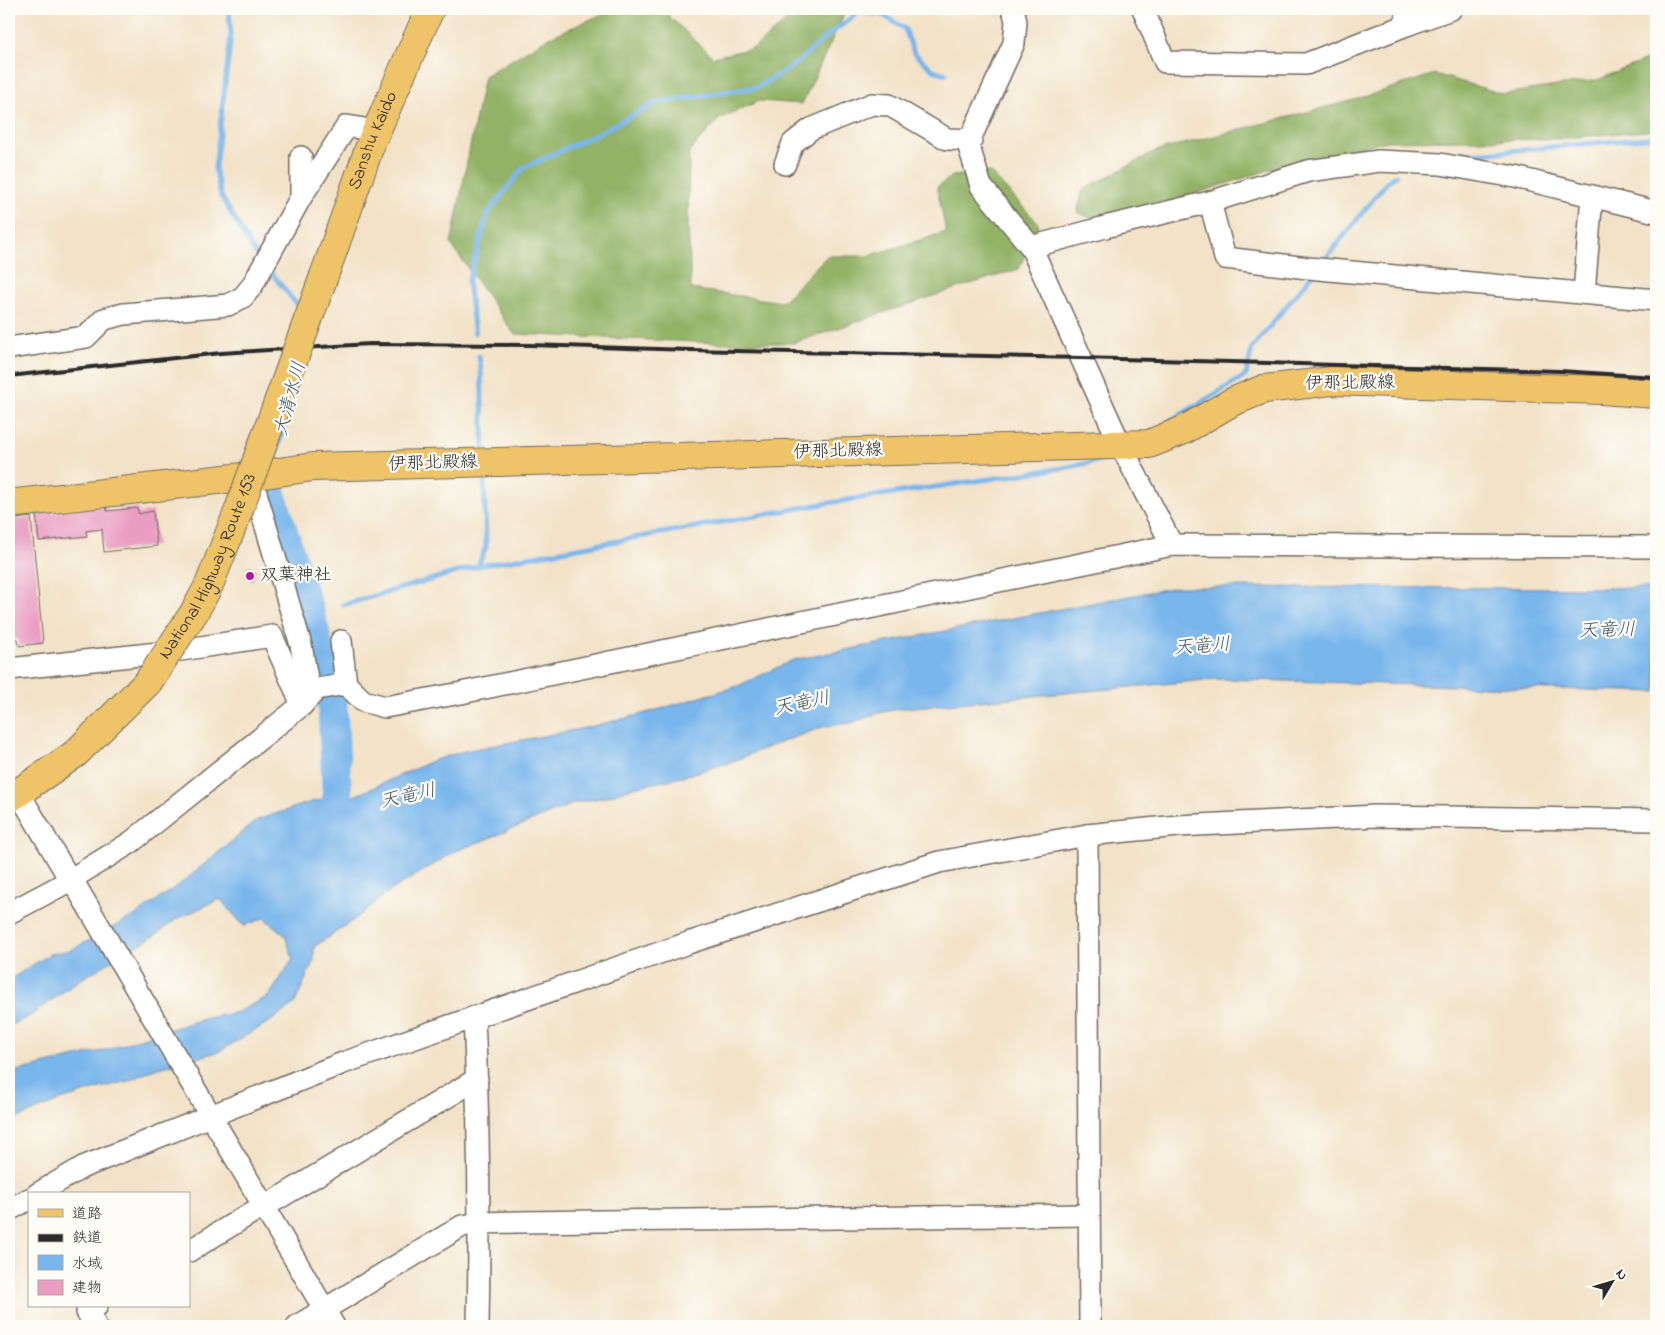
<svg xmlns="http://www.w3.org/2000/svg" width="1665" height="1335" viewBox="0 0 1665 1335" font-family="'Indie Flower','Klee One',sans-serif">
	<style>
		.forest { fill: #92b266; stroke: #5e6e48 }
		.water { fill: #79b6eb; stroke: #52708b }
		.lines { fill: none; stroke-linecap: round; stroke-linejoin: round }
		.stream { stroke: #79b6eb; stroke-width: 5 }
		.river { stroke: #79b6eb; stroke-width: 30 }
		.building { fill: #ea9dc2 }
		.minor-casing { stroke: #716b62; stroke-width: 24 }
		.major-casing { stroke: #716b62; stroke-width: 30 }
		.highway-casing { stroke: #716b62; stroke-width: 30 }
		.minor { stroke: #fff; stroke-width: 21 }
		.major { stroke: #efc469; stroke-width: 28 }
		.highway { stroke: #efc469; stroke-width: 28 }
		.rail { stroke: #2b2b2b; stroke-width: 4 }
		.highway-bridge-casing { stroke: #716b62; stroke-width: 30; stroke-linecap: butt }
		.highway-bridge { stroke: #efc469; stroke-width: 28 }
		.poi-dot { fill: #b5179e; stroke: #fdfcf7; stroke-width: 2 }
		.labels { text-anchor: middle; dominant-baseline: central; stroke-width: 4.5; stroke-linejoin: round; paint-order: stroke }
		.street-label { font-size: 18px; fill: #2b2b2b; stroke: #fdfcf7 }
		.poi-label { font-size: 18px; fill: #2b2b2b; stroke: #fdfcf7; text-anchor: start }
		.water-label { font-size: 19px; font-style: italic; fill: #465c6e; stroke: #fdfcf7 }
	</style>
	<rect width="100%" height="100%" fill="#fdfcf7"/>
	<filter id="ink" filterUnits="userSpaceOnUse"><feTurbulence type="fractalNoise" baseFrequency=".02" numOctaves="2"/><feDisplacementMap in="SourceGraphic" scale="10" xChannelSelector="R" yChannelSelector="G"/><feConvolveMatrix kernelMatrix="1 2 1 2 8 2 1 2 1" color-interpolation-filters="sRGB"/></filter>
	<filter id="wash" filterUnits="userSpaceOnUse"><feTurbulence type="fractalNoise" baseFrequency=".0096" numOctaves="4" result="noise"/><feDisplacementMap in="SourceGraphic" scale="20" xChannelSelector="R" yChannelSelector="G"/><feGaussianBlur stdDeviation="1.12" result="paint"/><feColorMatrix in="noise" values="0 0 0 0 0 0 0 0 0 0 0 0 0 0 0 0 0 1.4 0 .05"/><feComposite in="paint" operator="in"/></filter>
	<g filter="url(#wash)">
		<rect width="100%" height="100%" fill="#f2e2c7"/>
		<!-- forest -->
		<g class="forest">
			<polygon points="614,9 661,9 713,57 754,48 801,9 837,9 845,12 802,104 759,101 719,119 689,152 688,222 691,289 782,302 827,256 868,256 946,232 937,187 953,176 990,172 1039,224 1019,269 954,289 794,343 720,343 514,334 451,244 484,76 550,37"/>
			<polygon points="1656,56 1656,130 1557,139 1387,141 1285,165 1172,201 1121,232 1077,212 1083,190 1156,151 1354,100 1435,74 1503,94 1597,80"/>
		</g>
		<!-- water -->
		<polygon class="water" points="1176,587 1656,588 1656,692 1217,679 904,708 879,713 851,723 823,727 763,749 731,762 674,779 634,787 606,797 575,803 492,837 456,851 390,891 355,919 314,947 314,960 295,1003 271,1021 218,1052 155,1069 128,1081 100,1088 61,1100 9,1122 9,1073 110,1049 130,1042 206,1018 238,1012 269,996 293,959 285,935 264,918 244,926 220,899 175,920 157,934 78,981 30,1016 9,1026 9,980 50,954 71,950 136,915 184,881 257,820 314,801 352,797 432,761 464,751 585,728 650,712 738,686 793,660"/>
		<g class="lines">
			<!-- stream -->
			<g class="stream">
				<polyline points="229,9 231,35 215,168 221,196 253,250 261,260"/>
				<polyline points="1440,155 1499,152 1656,137"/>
				<polyline points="1322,263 1387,182 1396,175"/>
				<polyline points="268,269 294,301 304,309"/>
				<polyline points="475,333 468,282 488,213 523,168 593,136 656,103 758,87 796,64 822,40 859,12 883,15 905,29 914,53 933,70 946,74"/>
				<polyline points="479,356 481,369 484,455"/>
				<polyline points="1165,424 1239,380 1246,375 1252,348 1312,275"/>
				<polyline points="273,465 284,425"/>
				<polyline points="478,566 828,503 1063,468 1099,461 1107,457"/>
				<polyline points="343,605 478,566 486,547 484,471"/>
				<polyline points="310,615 317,613"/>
			</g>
			<!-- river -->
			<polyline class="river" points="268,485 310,615 332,697 338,813"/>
		</g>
		<g id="blocks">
			<!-- building -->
			<g class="building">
				<polygon points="106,506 107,511 137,508 139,514 153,511 157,546 104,552 102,529 86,531 87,536 39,541 36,514"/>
				<polygon points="31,517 43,643 19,646 18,639 9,640 9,520"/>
				<polygon points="248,570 256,574 252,581 245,577"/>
			</g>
		</g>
	</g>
	<g filter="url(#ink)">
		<use href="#blocks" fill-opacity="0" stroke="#716b62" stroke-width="1"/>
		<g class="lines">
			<defs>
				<g id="minor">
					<polyline points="1012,9 1014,12 1016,22 1014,43 972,135 969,147 981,186 1031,247 1120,444 1172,545"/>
					<polyline points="1143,9 1165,62 1306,64 1409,24"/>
					<polyline points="1405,9 1409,24 1451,9"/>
					<polyline points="785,164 793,143 811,129 872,104 889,105 947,139 971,140"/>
					<polyline points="301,197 347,126 376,131"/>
					<polyline points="1210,202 1225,258 1308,268 1656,300"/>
					<polyline points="1031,247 1109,226 1210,202 1308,171 1379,161 1440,164 1515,177 1656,212"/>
					<polyline points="1584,293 1592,196"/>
					<polyline points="9,348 86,337 104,319 124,314 228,305 243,297 252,286 301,197 301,157"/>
					<polyline points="251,476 301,645 308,684 302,705"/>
					<polyline points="341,641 346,684 363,701 385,707 461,693 1172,545 1656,547"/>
					<polyline points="9,669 168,652 272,636 302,705"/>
					<polyline points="19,793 70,880 77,888 334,1326"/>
					<polyline points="1087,835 1090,1326"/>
					<polyline points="9,913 58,887 130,843 302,705 317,689 346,684"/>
					<path d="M474,1017C479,1120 480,1223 478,1326"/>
					<polyline points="37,1194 83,1167 343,1063 688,943 939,862 1087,835 1178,826 1376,816 1656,820"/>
					<polyline points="9,1210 29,1199"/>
					<polyline points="189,1251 253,1212 264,1207 477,1079"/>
					<polyline points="96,1326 87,1312 97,1306"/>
					<polyline points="297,1326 462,1226 480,1223 517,1222 1089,1215"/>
				</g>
				<polyline id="major" points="9,504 251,476 313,467 1149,444 1184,430 1232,402 1264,389 1332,381 1602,390 1656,394"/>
				<g id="highway">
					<path id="s1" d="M324,276L371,143L430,9"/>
					<polyline points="9,799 75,754 148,682"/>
				</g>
			</defs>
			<!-- minor casing -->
			<use href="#minor" class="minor-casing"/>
			<!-- major casing -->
			<use href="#major" class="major-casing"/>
			<!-- highway casing -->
			<use href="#highway" class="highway-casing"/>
			<!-- minor -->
			<use href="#minor" class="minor"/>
			<!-- major -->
			<use href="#major" class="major"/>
			<!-- highway -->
			<use href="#highway" class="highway"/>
			<!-- rail -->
			<polyline class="rail" points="9,376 221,353 370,344 530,345 690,350 1081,358 1560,371 1656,377"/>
			<defs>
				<g id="highway-bridge">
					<path id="s2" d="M148,682L195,611L209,585L238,512L324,276"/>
				</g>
			</defs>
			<!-- highway-bridge casing -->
			<use href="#highway-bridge" class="highway-bridge-casing"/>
			<!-- highway-bridge -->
			<use href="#highway-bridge" class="highway-bridge"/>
		</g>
	</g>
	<!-- markers -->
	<circle class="poi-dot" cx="250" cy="576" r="5"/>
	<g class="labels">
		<!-- street labels -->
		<g class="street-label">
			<text stroke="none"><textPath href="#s1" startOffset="144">Sanshu Kaido</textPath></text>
			<text transform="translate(1350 384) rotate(-1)">伊那北殿線</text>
			<text transform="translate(838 452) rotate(-2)">伊那北殿線</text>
			<text transform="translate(433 464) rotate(-2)">伊那北殿線</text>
			<text stroke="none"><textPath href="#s2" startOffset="131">National Highway Route 153</textPath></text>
		</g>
		<!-- poi labels -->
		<g class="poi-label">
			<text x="260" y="576">双葉神社</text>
		</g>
		<!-- water labels -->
		<g class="water-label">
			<text transform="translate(291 399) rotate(-75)">大清水川</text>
			<text transform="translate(1607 631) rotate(-2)">天竜川</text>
			<text transform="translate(1202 647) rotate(-4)">天竜川</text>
			<text transform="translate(802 704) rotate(-12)">天竜川</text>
			<text transform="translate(408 797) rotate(-13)">天竜川</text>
		</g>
	</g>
	<!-- margin -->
	<rect width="1665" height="1335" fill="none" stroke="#fdfcf7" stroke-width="30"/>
	<!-- legend -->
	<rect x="28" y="1192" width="162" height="115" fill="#fdfcf7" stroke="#a9a8a5"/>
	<rect x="38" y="1209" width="25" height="8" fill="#efc469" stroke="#a9a8a5"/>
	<text x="72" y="1218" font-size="15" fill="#2b2b2b">道路</text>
	<rect x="38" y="1234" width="25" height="8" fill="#2b2b2b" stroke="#a9a8a5"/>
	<text x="72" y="1242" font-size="15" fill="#2b2b2b">鉄道</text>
	<rect x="38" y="1255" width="25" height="15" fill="#79b6eb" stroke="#a9a8a5"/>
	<text x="72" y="1268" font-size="15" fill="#2b2b2b">水域</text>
	<rect x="38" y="1280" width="25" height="15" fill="#ea9dc2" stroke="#a9a8a5"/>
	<text x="72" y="1292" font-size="15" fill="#2b2b2b">建物</text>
	<!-- north arrow -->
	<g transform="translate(1612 1282) rotate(52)" stroke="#fdfcf7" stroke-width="4" paint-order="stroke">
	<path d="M0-4L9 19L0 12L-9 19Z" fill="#2b2b2b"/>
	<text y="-8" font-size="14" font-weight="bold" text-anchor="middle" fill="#2b2b2b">N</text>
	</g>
</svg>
